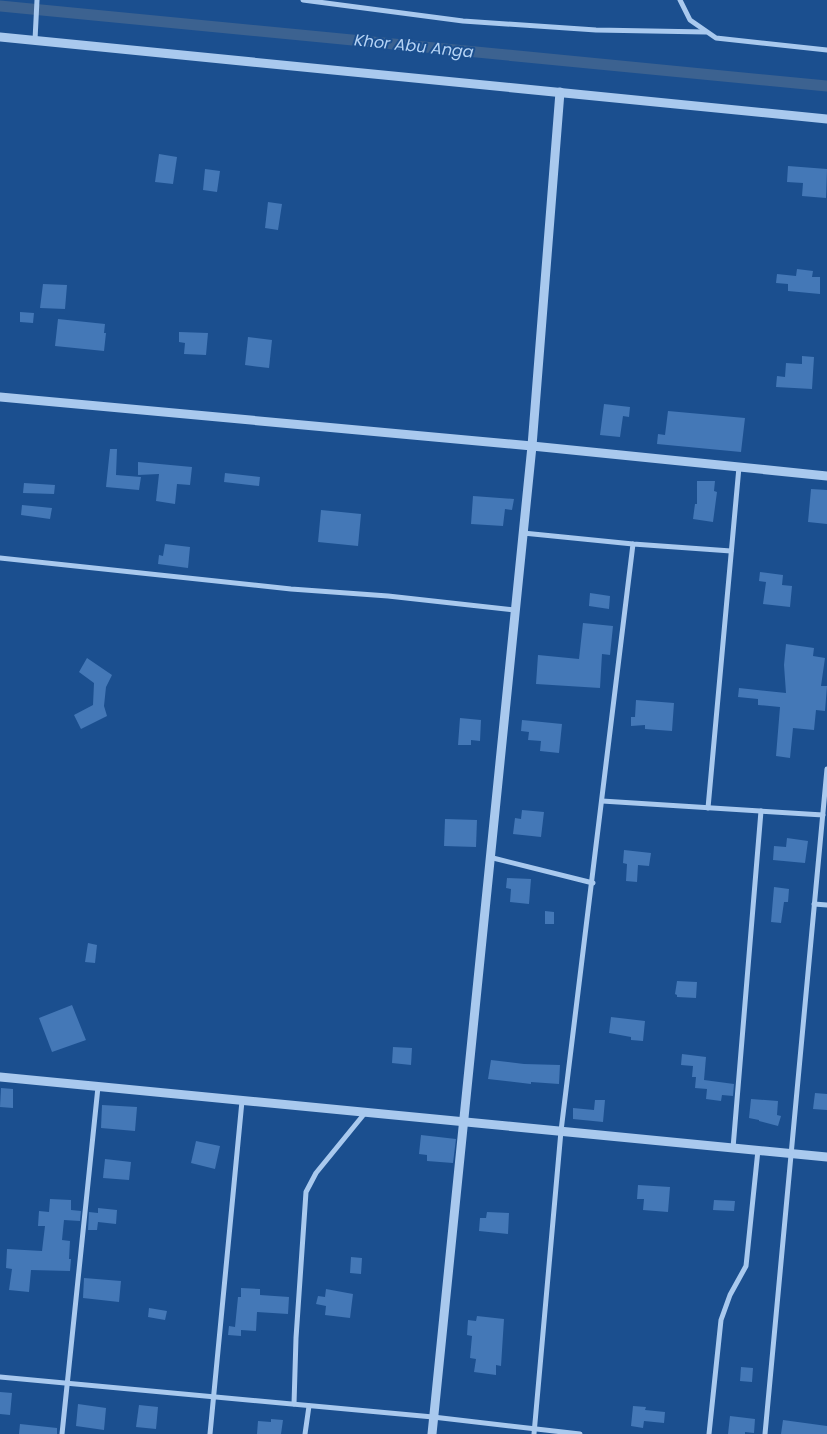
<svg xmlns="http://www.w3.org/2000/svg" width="827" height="1434" viewBox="0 0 827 1434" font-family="Poppins,sans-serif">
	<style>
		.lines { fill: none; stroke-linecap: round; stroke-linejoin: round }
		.canal { stroke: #3c6290; stroke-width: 11 }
		.building { fill: #4478b7 }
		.minor { stroke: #a9c9ee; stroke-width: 5 }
		.tertiary { stroke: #a9c9ee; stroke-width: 9 }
		.labels { text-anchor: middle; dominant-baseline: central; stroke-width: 4; stroke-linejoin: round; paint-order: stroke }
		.water-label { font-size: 16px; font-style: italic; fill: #b5d3f5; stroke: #1b4f8f }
	</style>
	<rect width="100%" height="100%" fill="#1b4f8f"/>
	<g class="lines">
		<!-- canal -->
		<polyline class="canal" points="0,6 827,86"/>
	</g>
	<!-- building -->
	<g class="building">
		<polygon points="159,154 177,157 173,184 155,182"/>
		<polygon points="788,166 827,169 826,198 802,196 803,183 787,182"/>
		<polygon points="205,169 220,171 217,192 203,190"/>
		<polygon points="268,202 282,204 278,230 265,228"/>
		<polygon points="797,269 813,271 812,277 820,277 820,294 788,291 788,284 776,283 777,274 796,276"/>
		<polygon points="43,284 67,285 65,309 40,308"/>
		<polygon points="20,312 34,313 33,323 20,322"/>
		<polygon points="58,319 105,324 104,333 106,333 104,351 55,346"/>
		<polygon points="179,332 208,333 206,355 184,354 185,343 179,342"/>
		<polygon points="248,337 272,340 269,368 245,365"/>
		<polygon points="802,356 814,357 812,389 776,387 777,376 785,377 786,363 802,364"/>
		<polygon points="604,404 630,407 629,417 623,416 620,437 600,435"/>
		<polygon points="668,411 745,418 741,452 657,444 658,434 665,435"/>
		<polygon points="110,449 117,449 116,475 141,477 139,490 106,487"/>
		<polygon points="138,462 192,467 190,485 177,484 175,504 156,501 159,474 138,475"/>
		<polygon points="225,473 260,477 259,486 224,482"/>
		<polygon points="697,481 715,481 714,491 717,492 713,522 693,519 695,504 697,504"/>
		<polygon points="24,483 55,485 54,494 23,493"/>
		<polygon points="811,489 827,490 827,524 808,522"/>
		<polygon points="473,496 514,499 512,510 505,509 503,526 471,524"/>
		<polygon points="22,505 52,508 50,519 21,515"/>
		<polygon points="321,510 361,514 358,546 318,542"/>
		<polygon points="165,544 190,547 188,568 158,564 159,555 163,556"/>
		<polygon points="760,572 783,575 782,585 792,586 790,607 763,604 766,582 759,581"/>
		<polygon points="590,593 610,596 609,609 589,606"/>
		<polygon points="583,623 613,626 610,655 602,654 600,688 536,684 538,655 579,659"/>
		<polygon points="786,644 814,648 813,656 825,658 821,686 827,686 825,711 816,710 814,730 793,728 790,758 776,756 780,707 758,705 758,699 738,697 739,688 786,693 784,665"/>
		<polygon points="87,658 112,675 106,687 104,706 107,716 81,729 74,715 93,705 94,683 79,672"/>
		<polygon points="636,700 674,703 672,731 645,729 645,725 631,726 631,717 635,717"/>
		<polygon points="460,718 481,720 480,741 471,740 471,745 458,745"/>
		<polygon points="522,720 562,724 559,753 540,751 541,741 528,740 529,732 521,731"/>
		<polygon points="522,810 544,812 541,837 513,834 515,818 521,819"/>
		<polygon points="445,819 477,820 476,847 444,846"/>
		<polygon points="787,838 808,841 805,863 773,860 774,846 786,847"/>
		<polygon points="624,850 651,853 649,866 638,865 637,882 626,881 627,864 623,863"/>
		<polygon points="507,878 531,879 529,904 510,902 511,889 506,888"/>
		<polygon points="774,887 789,889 788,902 784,902 781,923 771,922"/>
		<polygon points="545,911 554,912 554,924 545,924"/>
		<polygon points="88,943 97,945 95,963 85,962"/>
		<polygon points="677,981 697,982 696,998 677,997 677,995 675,994"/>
		<polygon points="72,1005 86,1040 52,1052 39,1018"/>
		<polygon points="611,1017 645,1021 643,1041 631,1040 631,1037 609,1033"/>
		<polygon points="393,1047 412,1048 411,1065 392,1063"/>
		<polygon points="682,1054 706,1057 704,1080 734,1084 733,1096 722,1095 721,1101 706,1099 707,1089 695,1088 696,1077 692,1077 693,1066 681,1065"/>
		<polygon points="491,1060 524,1064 560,1065 559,1084 531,1082 531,1084 488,1079"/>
		<polygon points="1,1088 13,1089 13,1108 0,1107"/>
		<polygon points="815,1093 827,1094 827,1110 813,1109"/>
		<polygon points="751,1099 778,1101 777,1115 781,1116 778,1126 759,1121 759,1120 749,1118"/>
		<polygon points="595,1100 605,1100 603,1122 573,1119 573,1108 594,1110"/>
		<polygon points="102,1105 137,1107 135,1131 101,1128"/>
		<polygon points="421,1135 456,1139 453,1163 427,1161 427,1155 419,1154"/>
		<polygon points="196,1141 220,1146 215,1169 191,1163"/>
		<polygon points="105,1159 131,1162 129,1180 103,1178"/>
		<polygon points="638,1185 670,1187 668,1212 643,1210 644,1199 637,1199"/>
		<polygon points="50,1199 71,1200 71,1210 81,1211 80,1221 64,1220 62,1240 70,1241 69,1259 71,1259 70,1271 31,1270 29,1292 9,1290 12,1269 6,1268 7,1249 42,1251 45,1226 38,1226 39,1211 49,1212"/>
		<polygon points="714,1200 735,1201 734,1211 713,1210"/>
		<polygon points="98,1208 117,1210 116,1224 98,1222 97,1230 88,1230 89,1212 98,1213"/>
		<polygon points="487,1212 509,1213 508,1234 479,1231 480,1218 486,1218"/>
		<polygon points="351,1257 362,1258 361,1274 350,1273"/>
		<polygon points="84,1278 121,1281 119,1302 83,1298"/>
		<polygon points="241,1288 260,1289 260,1295 289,1297 288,1314 257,1312 256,1331 241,1330 241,1336 228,1335 229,1326 235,1327 238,1297 241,1297"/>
		<polygon points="326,1289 353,1294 350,1318 325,1315 326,1306 316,1304 318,1296 325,1297"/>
		<polygon points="149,1308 167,1311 165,1320 148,1317"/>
		<polygon points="477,1316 504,1319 501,1366 496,1365 496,1375 474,1372 476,1359 470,1358 472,1336 467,1335 468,1320 476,1321"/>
		<polygon points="741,1367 753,1368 752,1382 740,1381"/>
		<polygon points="0,1392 12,1393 10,1415 0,1414"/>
		<polygon points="78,1404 106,1408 104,1430 76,1426"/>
		<polygon points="139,1405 158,1407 156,1429 136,1427"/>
		<polygon points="633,1406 646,1407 645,1410 665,1412 664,1423 644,1421 643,1428 631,1426"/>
		<polygon points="730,1416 755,1419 754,1433 745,1432 745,1434 728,1434"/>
		<polygon points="271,1419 283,1420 281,1434 257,1434 258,1421 271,1422"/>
		<polygon points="783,1420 827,1426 827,1434 781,1434"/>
		<polygon points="20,1424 57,1428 57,1434 19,1434"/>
	</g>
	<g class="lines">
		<!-- minor -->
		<g class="minor">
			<polyline points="303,0 463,21 596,30 706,32"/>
			<polyline points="680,0 690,20 716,38 827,50"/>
			<polyline points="35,40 37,0"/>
			<polyline points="523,533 633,544 731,551"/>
			<polyline points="0,558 291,589 388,596 514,610"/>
			<polyline points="602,801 823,815"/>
			<polyline points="708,808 739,467"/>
			<polyline points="489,857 593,883"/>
			<polyline points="814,904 827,905"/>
			<polyline points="733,1148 761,811"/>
			<polyline points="0,1377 433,1417 580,1434"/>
			<polyline points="294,1404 296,1338 306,1192 316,1173 365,1113"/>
			<polyline points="62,1434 98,1087"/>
			<polyline points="210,1434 242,1101"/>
			<polyline points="305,1434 309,1406"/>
			<polyline points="534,1434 561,1131 633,544"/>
			<polyline points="709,1434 721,1320 730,1295 746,1266 758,1150"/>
			<polyline points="765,1434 827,769"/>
		</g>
		<!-- tertiary -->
		<g class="tertiary">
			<polyline points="0,37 827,119"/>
			<polyline points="0,397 532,446 827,476"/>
			<polyline points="0,1077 827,1157"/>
			<polyline points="432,1434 532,446 560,92"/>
		</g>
	</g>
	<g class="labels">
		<!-- water labels -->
		<g class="water-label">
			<text transform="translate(414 46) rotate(6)">Khor Abu Anga</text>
		</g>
	</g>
</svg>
